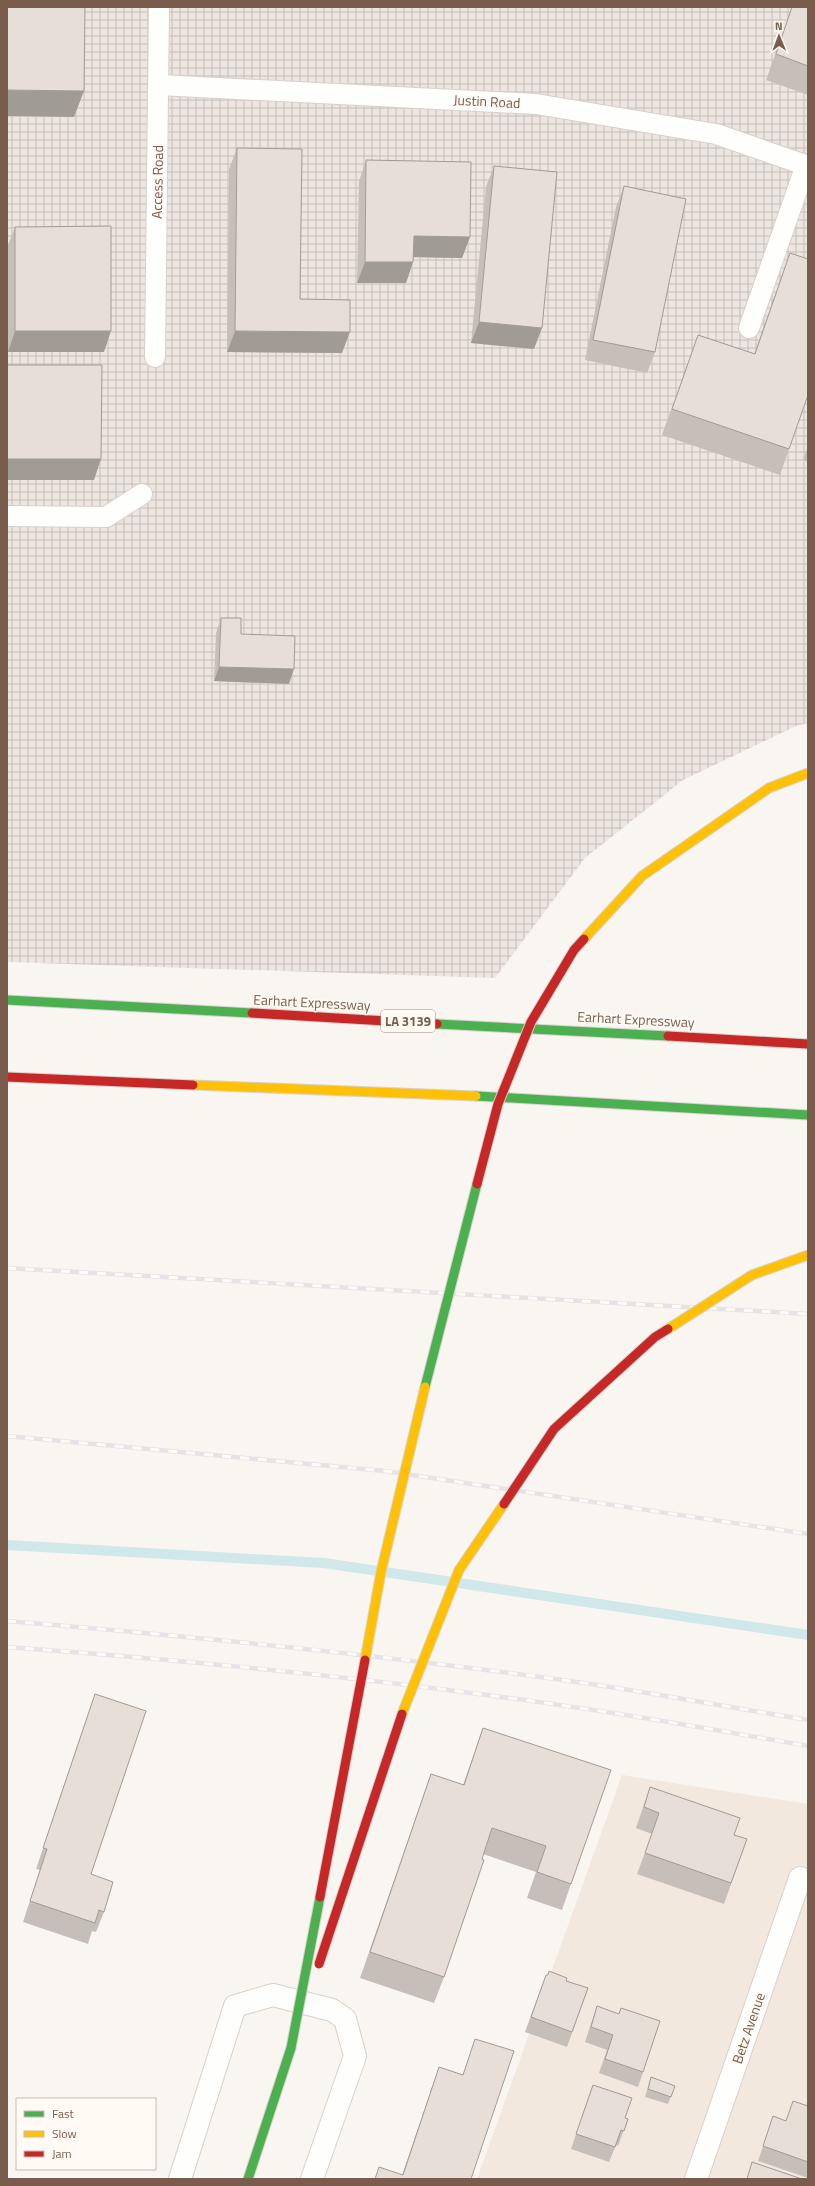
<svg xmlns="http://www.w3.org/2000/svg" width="815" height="2186" viewBox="0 0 815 2186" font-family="'Titillium Web',sans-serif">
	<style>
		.residential { fill: #f2e8de }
		.industrial { fill: url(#industrial-grid) }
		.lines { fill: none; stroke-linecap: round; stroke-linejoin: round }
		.stream { stroke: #d0e8ea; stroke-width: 10 }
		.lane-casing { stroke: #d7d1cb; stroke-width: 22 }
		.street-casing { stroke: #d7d1cb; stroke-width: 24 }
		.fast-casing { stroke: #dad1cc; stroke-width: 11 }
		.slow-casing { stroke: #dad1cc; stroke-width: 11 }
		.jam-casing { stroke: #dad1cc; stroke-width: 11 }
		.lane { stroke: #fefefd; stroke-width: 20 }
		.street { stroke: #fefefd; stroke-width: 22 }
		.fast { stroke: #4caf50; stroke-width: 9 }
		.slow { stroke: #ffc107; stroke-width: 9 }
		.jam { stroke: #c62828; stroke-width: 9 }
		.rail-casing { stroke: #e6e3e7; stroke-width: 4.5 }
		.rail { stroke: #fffaf3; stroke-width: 3; stroke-dasharray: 9; stroke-linecap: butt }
		.fast-bridge-casing { stroke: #dad1cc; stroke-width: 11; stroke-linecap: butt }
		.slow-bridge-casing { stroke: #dad1cc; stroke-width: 11; stroke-linecap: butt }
		.jam-bridge-casing { stroke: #dad1cc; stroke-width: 11; stroke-linecap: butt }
		.fast-bridge { stroke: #4caf50; stroke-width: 9 }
		.slow-bridge { stroke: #ffc107; stroke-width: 9 }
		.jam-bridge { stroke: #c62828; stroke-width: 9 }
		.wall { fill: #c6bfb9 }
		.shaded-wall { fill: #a19b96 }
		.building { fill: #e6ded7; stroke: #a19b96 }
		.labels { text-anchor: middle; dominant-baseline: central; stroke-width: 3.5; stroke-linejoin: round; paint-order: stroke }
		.shield { fill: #fffaf3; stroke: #a28b7f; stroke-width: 1 }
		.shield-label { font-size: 13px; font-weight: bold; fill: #7a5c4d }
		.street-label { font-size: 14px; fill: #7a5c4d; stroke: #fffaf3 }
	</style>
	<defs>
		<pattern id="industrial-grid" width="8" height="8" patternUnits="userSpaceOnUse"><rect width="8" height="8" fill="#ede5e0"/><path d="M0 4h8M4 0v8" fill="none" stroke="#c5bdb8"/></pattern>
	</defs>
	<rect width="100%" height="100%" fill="#f9f5f0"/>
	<!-- residential -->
	<polygon class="residential" points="622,1775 808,1804 808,2179 477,2179"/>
	<!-- industrial -->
	<polygon class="industrial" points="7,7 808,7 808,723 796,726 683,780 585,858 495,978 7,962"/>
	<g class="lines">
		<!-- stream -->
		<polyline class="stream" points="7,1545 324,1563 808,1635"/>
		<defs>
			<g id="lane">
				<polyline points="159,85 536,104 716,134 808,166"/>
				<polyline points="749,328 806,165"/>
				<polyline points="155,357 159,7"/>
				<polyline points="7,516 106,517 142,494"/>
			</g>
			<g id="street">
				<polyline points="180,2179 235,2006 273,1995 332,2010 345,2019 355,2056 312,2179"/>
				<polyline points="696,2179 800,1878"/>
			</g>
			<g id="fast">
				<polyline points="7,1000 252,1013"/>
				<polyline points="437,1024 668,1036"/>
				<polyline points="476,1096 808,1115"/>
				<polyline points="248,2179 291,2048"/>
			</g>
			<polyline id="slow" points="193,1085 476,1096"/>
			<g id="jam">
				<polyline points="252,1013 437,1024"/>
				<polyline points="668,1036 808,1044"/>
				<polyline points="7,1077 193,1085"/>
			</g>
		</defs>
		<!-- lane casing -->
		<use href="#lane" class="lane-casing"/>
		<!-- street casing -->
		<use href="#street" class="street-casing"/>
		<!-- fast casing -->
		<use href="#fast" class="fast-casing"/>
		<!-- slow casing -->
		<use href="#slow" class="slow-casing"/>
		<!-- jam casing -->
		<use href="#jam" class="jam-casing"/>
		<!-- lane -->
		<use href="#lane" class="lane"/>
		<!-- street -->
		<use href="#street" class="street"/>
		<!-- fast -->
		<use href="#fast" class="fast"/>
		<!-- slow -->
		<use href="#slow" class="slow"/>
		<!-- jam -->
		<use href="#jam" class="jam"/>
		<defs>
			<g id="rail">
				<polyline points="7,1268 808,1314"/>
				<polyline points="7,1436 385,1471 808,1534"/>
				<path d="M7,1621C200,1637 392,1656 584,1683C659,1694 733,1708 808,1720"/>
				<path d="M7,1647C198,1661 390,1680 580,1708C656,1719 732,1733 808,1746"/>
			</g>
		</defs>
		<!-- rail casing -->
		<use href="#rail" class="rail-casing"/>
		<!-- rail -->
		<use href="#rail" class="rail"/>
		<defs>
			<g id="fast-bridge">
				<polyline points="425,1387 477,1184"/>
				<polyline points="291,2048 320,1897"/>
			</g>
			<g id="slow-bridge">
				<polyline points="584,939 642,876 769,788 808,773"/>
				<polyline points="668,1329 752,1275 808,1255"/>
				<polyline points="365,1660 381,1572 425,1387"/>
				<polyline points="402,1714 459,1570 504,1504"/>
			</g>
			<g id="jam-bridge">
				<polyline points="477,1184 498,1104 531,1022 574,950 584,939"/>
				<polyline points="504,1504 554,1429 655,1337 668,1329"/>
				<polyline points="320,1897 365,1660"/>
				<polyline points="319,1964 402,1714"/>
			</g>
		</defs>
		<!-- fast-bridge casing -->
		<use href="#fast-bridge" class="fast-bridge-casing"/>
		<!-- slow-bridge casing -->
		<use href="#slow-bridge" class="slow-bridge-casing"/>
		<!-- jam-bridge casing -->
		<use href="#jam-bridge" class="jam-bridge-casing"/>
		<!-- fast-bridge -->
		<use href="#fast-bridge" class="fast-bridge"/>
		<!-- slow-bridge -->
		<use href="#slow-bridge" class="slow-bridge"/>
		<!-- jam-bridge -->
		<use href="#jam-bridge" class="jam-bridge"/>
	</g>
	<!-- wall -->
	<g class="wall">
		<polygon points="792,7 808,7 808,95 766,80"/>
		<polygon points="237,148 300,299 342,353 227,352 229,169"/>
		<polygon points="366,160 470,237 462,258 414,257 413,262 406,283 357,283 359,181"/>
		<polygon points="494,166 534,349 471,343 486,187"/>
		<polygon points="624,186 655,352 647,373 585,360 616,207"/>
		<polygon points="15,227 104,352 8,352 7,248"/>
		<polygon points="790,253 789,449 780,475 662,435 698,335 754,354"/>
		<polygon points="808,446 808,462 803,460"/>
		<polygon points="221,618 241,634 289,684 214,681 216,633"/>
		<polygon points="95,1694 91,1874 104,1912 96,1932 92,1931 88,1944 23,1922 40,1870 36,1869"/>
		<polygon points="483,1728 571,1884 562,1910 527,1898 536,1872 483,1854 444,1977 434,2003 360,1978 431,1774 463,1785"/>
		<polygon points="650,1787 734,1835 747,1839 724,1904 637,1874 652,1834 636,1828"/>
		<polygon points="546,1975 566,1981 588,1988 567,2047 525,2032"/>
		<polygon points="597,2006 643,2072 638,2087 599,2073 607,2050 585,2042"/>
		<polygon points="475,2039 471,2179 402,2175 439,2067 463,2075"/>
		<polygon points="651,2077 675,2086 668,2104 645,2097"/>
		<polygon points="593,2085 625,2118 628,2119 618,2146 616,2145 609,2162 571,2149"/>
		<polygon points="808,2106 808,2178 758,2161 773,2116 786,2121"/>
	</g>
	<!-- shaded-wall -->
	<g class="shaded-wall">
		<polygon points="7,90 84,91 74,117 7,116"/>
		<polygon points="414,236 470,237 462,258 406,257"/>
		<polygon points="365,262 413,262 406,283 357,283"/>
		<polygon points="479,322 542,328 534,349 471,343"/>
		<polygon points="15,331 111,331 104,352 8,352"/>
		<polygon points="235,331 350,332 342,353 227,352"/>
		<polygon points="7,459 101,459 94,480 7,480"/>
		<polygon points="219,667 294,669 289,684 214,681"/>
	</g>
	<!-- building -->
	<g class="building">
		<polygon points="7,7 85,7 84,91 7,90"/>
		<polygon points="792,7 808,7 808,66 776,54"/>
		<polygon points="237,148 302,149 300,299 350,300 350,332 235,331"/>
		<polygon points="366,160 471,162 470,237 414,236 413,262 365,262"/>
		<polygon points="494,166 557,172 542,328 479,322"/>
		<polygon points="624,186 686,199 655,352 593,340"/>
		<polygon points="111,226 111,331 15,331 15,227"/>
		<polygon points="790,253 808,259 808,395 789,449 672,409 698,335 755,354"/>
		<polygon points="7,365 102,365 101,459 7,459"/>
		<polygon points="221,618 241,618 241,634 295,636 294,669 219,667"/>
		<polygon points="95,1694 146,1711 91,1874 113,1882 104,1912 99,1910 95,1923 30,1901 47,1849 43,1848"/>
		<polygon points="483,1728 611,1770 571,1884 537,1872 546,1846 492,1828 482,1859 484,1860 444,1977 370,1952 431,1774 464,1785"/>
		<polygon points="650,1787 740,1818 734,1835 747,1839 731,1883 645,1853 659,1813 644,1807"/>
		<polygon points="549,1971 567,1978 566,1981 588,1988 572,2032 531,2017 546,1975 548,1975"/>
		<polygon points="597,2006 619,2014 621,2008 660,2021 643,2072 605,2059 613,2035 591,2027"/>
		<polygon points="475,2039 514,2051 471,2179 375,2179 379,2167 403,2175 439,2067 463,2075"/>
		<polygon points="651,2077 675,2086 671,2097 648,2089"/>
		<polygon points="593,2085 632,2098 625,2118 628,2119 624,2131 621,2130 615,2147 576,2134"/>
		<polygon points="793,2101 808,2106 808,2162 763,2146 773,2116 786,2121"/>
		<polygon points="752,2162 802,2179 747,2179"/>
	</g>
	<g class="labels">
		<!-- shield labels -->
		<rect class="shield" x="381" y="1010" width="54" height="22" rx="3"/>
		<g class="shield-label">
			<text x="408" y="1021">LA 3139</text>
		</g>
		<!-- street labels -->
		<g class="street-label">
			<text transform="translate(487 101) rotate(3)">Justin Road</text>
			<text transform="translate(157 182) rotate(-89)">Access Road</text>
			<text transform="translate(312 1002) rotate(3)">Earhart Expressway</text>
			<text transform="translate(636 1019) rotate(3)">Earhart Expressway</text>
			<text transform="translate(748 2028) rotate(-71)">Betz Avenue</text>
		</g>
	</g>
	<!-- border -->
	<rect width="815" height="2186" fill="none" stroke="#7a5c4d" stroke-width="16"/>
	<!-- legend -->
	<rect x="16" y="2098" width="140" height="72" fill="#fffaf3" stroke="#cabbb1"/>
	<rect x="24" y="2111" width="20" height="6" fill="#4caf50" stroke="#cabbb1"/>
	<text x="52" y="2118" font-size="12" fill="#7a5c4d">Fast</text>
	<rect x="24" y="2131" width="20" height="6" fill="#ffc107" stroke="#cabbb1"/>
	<text x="52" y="2138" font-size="12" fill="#7a5c4d">Slow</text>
	<rect x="24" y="2151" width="20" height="6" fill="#c62828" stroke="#cabbb1"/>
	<text x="52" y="2158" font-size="12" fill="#7a5c4d">Jam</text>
	<!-- north arrow -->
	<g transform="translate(779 36) rotate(359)" stroke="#fffaf3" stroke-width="3" paint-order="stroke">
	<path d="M0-3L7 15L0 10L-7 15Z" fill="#7a5c4d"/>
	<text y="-6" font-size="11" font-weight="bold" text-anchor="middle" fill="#7a5c4d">N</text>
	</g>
</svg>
